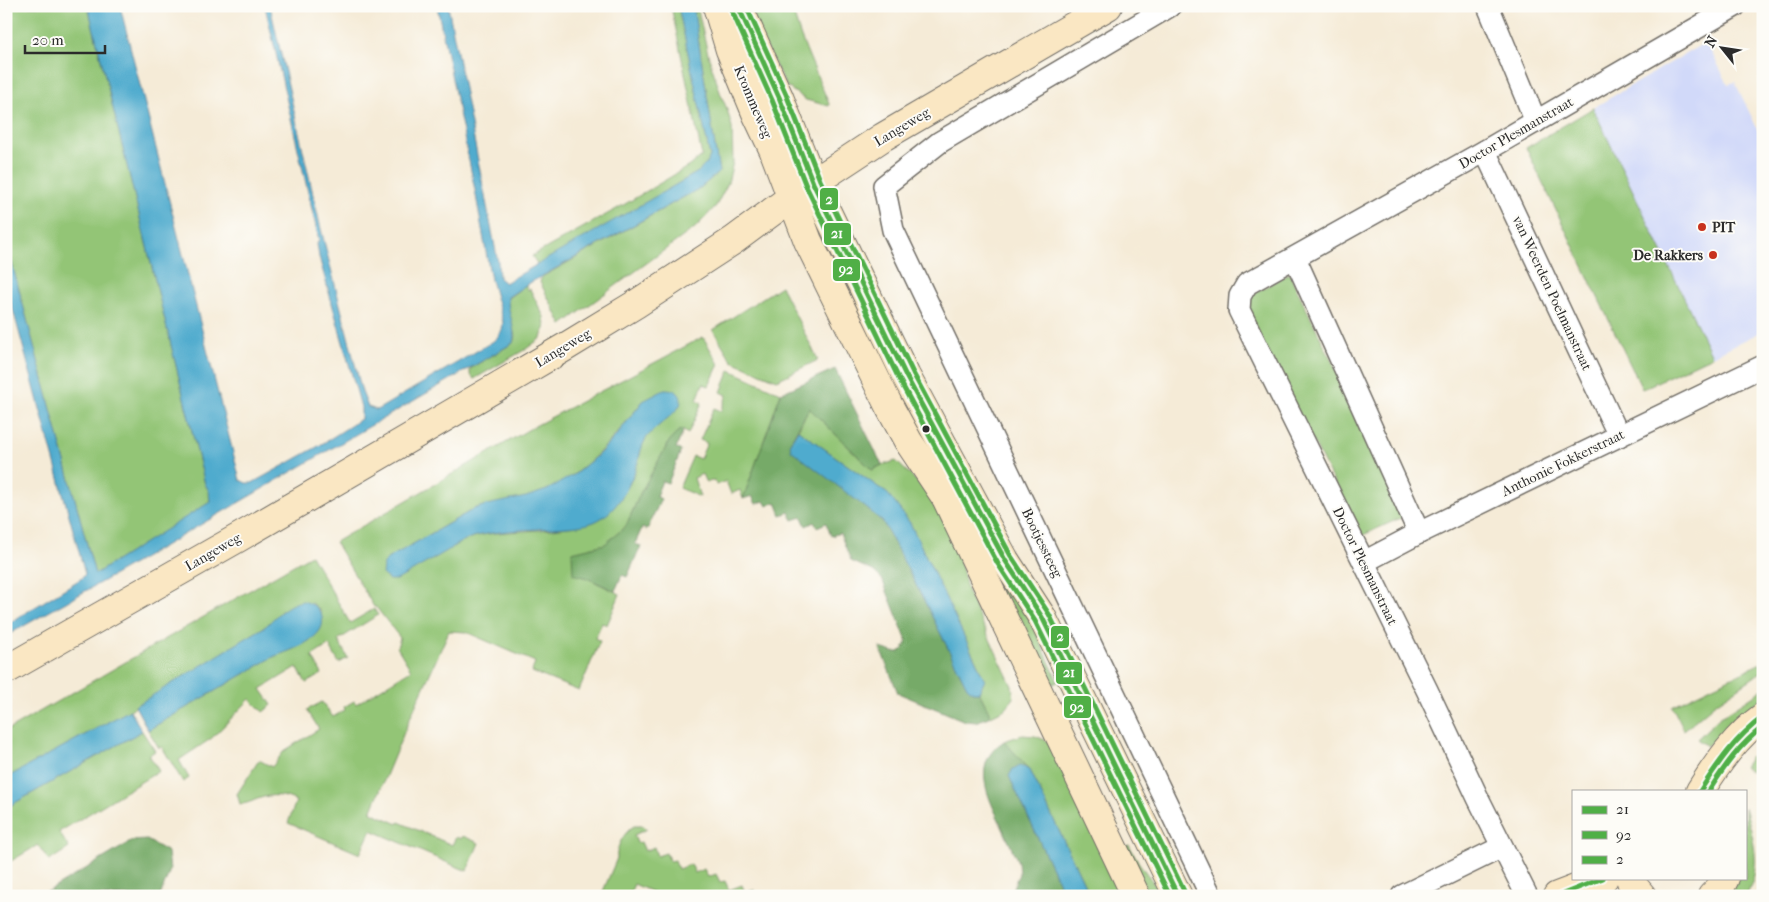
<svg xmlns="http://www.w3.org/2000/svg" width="1769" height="902" viewBox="0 0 1769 902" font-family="'IM FELL French Canon',serif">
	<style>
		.built { fill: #d1d9f9 }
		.green { fill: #93c576; stroke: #5f7850; fill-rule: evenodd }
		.forest { fill: #76aa67; stroke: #506a49 }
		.water { fill: #50abce; stroke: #3e6b7c }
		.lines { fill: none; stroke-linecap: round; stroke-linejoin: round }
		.street-casing { stroke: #726e67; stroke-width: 24 }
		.secondary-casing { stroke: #726e67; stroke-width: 30 }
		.street { stroke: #fff; stroke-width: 21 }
		.secondary { stroke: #fae7c3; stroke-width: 28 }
		.bus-1-casing { stroke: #fdfcf7; stroke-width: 9 }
		.bus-2-casing { stroke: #fdfcf7; stroke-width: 9 }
		.bus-3-casing { stroke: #fdfcf7; stroke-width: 9 }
		.bus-1 { stroke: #50af46; stroke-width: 5 }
		.bus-2 { stroke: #50af46; stroke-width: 5 }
		.bus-3 { stroke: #50af46; stroke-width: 5 }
		.poi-dot { fill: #c8321e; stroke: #fdfcf7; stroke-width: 2 }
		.bus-dot { fill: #2b2b2b; stroke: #fdfcf7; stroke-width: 2 }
		.labels { text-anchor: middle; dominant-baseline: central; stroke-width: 4; stroke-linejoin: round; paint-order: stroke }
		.street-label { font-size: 14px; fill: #2b2b2b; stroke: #fdfcf7 }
		.poi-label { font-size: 14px; font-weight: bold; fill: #2b2b2b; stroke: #fdfcf7; text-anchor: start }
		.line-badge { stroke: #fdfcf7; stroke-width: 2 }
		.badge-label { font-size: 14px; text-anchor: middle; font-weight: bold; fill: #fff }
	</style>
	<rect width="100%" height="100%" fill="#fdfcf7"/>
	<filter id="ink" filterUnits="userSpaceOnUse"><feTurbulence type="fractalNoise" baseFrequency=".02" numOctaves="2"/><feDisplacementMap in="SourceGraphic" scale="10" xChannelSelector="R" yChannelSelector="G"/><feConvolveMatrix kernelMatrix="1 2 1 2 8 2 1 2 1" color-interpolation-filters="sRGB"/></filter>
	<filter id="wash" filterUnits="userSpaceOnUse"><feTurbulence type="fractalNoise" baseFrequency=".0096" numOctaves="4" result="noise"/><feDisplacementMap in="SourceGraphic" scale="20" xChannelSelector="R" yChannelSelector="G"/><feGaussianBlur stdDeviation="1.12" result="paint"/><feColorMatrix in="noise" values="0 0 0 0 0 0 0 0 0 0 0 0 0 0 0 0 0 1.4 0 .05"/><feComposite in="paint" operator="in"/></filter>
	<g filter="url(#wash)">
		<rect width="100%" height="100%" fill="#f5ebd7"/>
		<!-- built -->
		<polygon class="built" points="1706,42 1728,84 1735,82 1763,141 1763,331 1712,356 1593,108"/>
		<!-- green -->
		<g class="green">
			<polygon points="6,6 88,6 205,484 209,491 210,503 95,574 6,241"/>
			<polygon points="671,6 678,6 710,156 707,163 698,172 538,265 532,256 620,207 689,166 702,156"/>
			<polygon points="693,6 697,6 709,58 721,95 727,109 732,127 733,162 728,183 716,206 696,227 562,325 540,282 542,277 700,188 719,172"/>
			<polygon points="745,6 791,6 801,37 829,104 829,106 806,100 786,86"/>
			<polygon points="1593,108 1712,356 1642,389 1526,148"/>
			<polygon points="1289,273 1407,515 1361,536 1242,301"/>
			<polygon points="526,285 528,290 530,289 544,317 545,326 541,338 526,349 474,379 470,374 470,369 513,343 515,336 509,315 508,298"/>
			<polygon points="781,286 818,360 777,380 732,361 713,330"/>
			<path d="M703,337L719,364L709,386L703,384L697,400L702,403L688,434L681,429L641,492L626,526L573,574L587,578L620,594L607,625L602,623L595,638L600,641L579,691L532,672L535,662L466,632L449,631L410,718L371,812L398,824L399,822L452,845L456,837L461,839L463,836L479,843L467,871L371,830L360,854L288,823L296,801C287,796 275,794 264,797C255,799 249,804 240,804L237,794L259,760L272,767L284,751L319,729L307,710L322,702L333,717L345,710L344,707L354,701L356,704L411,670L397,647L400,638L376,607H374L335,542L533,427ZM643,401L678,409C666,418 653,427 645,440C641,447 640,454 638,462C633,478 625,496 613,508C588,535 519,528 482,535C474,536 468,539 460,541C436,547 411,553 387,559L474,509C492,503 510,502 527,497C582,481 609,443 643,401Z"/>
			<polygon points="730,370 781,393 743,499 740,490 731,494 726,481 717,485 714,480 706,483 702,474 694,478 700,497 679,488 693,456 700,459 707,443 700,440 714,408 721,411 727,395 721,392"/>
			<polygon points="897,389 1022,600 1058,682 1050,685 891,392"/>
			<polygon points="809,408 872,470 882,465 896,461 933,497 955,538 968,593 1012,686 1014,698 1005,709 991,716 979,692 985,680 910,523 888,494 798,430"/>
			<polygon points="311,555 350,623 374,609 378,615 338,640 348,658 339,663 329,645 312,656 322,674 306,683 297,667 261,689 272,705 263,712 250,699 212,738 179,760 189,778 183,782 162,747 159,748 148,730 275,656 306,642 321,611 312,603 281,611 266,626 130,710 6,778 6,731"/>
			<polygon points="1763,662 1763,671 1713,705 1684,730 1672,706"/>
			<polygon points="1763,689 1763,697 1733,721 1707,746 1697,739 1719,718"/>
			<polygon points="142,731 155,751 149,755 159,771 59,832 69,848 49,861 38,845 6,864 6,808"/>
			<polygon points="1022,735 1035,736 1050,742 1128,896 1090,896 1030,770 1004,741"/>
			<polygon points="1763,739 1763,756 1753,773 1744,767"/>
			<path d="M1745,807C1753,838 1763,867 1746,896H1729L1738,878H1745Z"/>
			<path d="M634,826H642L647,829L634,835L637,843L641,842L645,851L654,847L657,856L666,853L670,861L675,860L678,869L691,864L695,873L704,869L708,877L716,874L720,882L725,881L729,890L742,885L745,893L754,890L757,896H661L634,884L629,896H601L617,858C615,848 625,831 634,826Z"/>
			<polygon points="1129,845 1139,863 1163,896 1145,896 1122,848"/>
		</g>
		<!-- forest -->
		<g class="forest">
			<path d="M835,369L882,465L872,470L809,408L790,443L883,522L926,604L967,687L973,692H979L991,716L976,722L965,721L898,693L880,648C893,651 901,659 907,641L882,579L873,571L851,561L840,533L831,536L826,523L817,527L814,522L806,526L802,517L793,520L789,512L781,515L776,502L767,506L764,501L756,504L752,496L743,499L781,393Z"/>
			<polygon points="681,429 683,432 676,448 681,451 668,483 662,481 656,496 661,499 647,530 642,528 635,544 641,546 627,577 622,575 615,591 587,578 573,574 572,552 605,544 626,526 641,492 670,440"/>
			<path d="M1004,741L1030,770L1024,766L1009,776L1065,896H1009L1019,874L1018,862C1012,849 1006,835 1000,822C987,795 971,763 1004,741Z"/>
			<polygon points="147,840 168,852 170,870 160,896 49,896 47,892 132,841"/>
		</g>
		<!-- water -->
		<g class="water">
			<path d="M88,6H120L240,480L246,483H252L317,447L361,419V407L319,257L317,244L319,240L265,6H270L321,229L362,392L368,407L377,410L492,342L497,338L502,330L503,322L491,280L475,190L437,6H448L485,196L498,262L499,278L505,283L698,172L707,163L710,156L678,6H693L719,172L700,188L526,285L508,297C507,313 517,328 513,343L128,567L6,636V625L82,578L85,574L6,284V241L95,574L210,502L209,491L205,484Z"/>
			<path d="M666,389C674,389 682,393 681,402C680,412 652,428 645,440C641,447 640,455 638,462C630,485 618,512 594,522C581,527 567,527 553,528C528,530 502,530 477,536C466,538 456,545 447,551C430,561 414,570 397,580H389L382,574L383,566L387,559L474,509L486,505L526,497L547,490L575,474L598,455L615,437L643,401Z"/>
			<polygon points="798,430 888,494 910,523 985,680 979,692 973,692 967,687 926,604 883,522 865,507 791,450 790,443"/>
			<path d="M303,601C313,604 320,608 322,617C328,638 290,651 275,656L148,730L135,706L266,626C277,615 288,603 303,601Z"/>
			<polygon points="130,710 142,731 6,808 6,778"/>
			<polygon points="1020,765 1030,770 1090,896 1065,896 1009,776 1013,769"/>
		</g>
	</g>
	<g filter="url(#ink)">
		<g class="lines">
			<defs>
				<g id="street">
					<polyline points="1170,6 940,142 884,186 893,230 1211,896"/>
					<polyline points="1488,6 1536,122"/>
					<polyline points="1485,151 1619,436"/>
					<polyline points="1295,258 1419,533"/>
					<polyline points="1364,562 1419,533 1763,366"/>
					<polyline points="1402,896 1502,847"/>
					<polyline points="1527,896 1478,798 1427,690 1239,310 1240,296 1247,284 1485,151 1735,6"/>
				</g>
				<g id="secondary">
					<polyline points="717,6 730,50 756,113 773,149 808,241 889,406 908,441 946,498 1136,896"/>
					<polyline points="738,6 779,97 813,183 906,376 1005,560 1042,617 1178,896"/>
					<polyline points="6,670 238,538 567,346 636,304 734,240 792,197 883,137 1108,6"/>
					<path d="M1700,791C1717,764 1737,735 1763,717"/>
					<polyline points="1630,878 1632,884 1642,896"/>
					<polyline points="1557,896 1604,878"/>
					<polyline points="1712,896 1720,888 1725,878"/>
				</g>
			</defs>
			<!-- street casing -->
			<use href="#street" class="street-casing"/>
			<!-- secondary casing -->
			<use href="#secondary" class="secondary-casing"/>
			<!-- street -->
			<use href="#street" class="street"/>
			<!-- secondary -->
			<use href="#secondary" class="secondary"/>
			<defs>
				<g id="bus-1">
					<polyline points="738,6 779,97 813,183 906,376 1005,560 1042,617 1178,896"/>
					<path d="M1700,791C1718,763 1736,737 1763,717"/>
					<polyline points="1558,896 1603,878"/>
				</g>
				<g id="bus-2">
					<polyline points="731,9 772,100 806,186 899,379 998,564 1035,621 1170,896"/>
					<path d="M1709,791C1724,767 1740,744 1763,727"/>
				</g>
				<polyline id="bus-3" points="746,6 786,94 820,180 913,373 1011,556 1049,614 1185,893"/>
			</defs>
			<!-- bus-1 casing -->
			<use href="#bus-1" class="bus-1-casing"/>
			<!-- bus-2 casing -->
			<use href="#bus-2" class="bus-2-casing"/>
			<!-- bus-3 casing -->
			<use href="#bus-3" class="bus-3-casing"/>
			<!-- bus-1 -->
			<use href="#bus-1" class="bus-1"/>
			<!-- bus-2 -->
			<use href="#bus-2" class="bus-2"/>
			<!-- bus-3 -->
			<use href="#bus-3" class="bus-3"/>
		</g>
	</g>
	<!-- markers -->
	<g class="poi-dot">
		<circle cx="1702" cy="227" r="5"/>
		<circle cx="1713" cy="255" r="5"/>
	</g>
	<circle class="bus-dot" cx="926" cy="429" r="4.5"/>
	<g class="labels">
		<!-- street labels -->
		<g class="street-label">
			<text transform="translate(753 102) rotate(67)">Krommeweg</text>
			<text transform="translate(902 127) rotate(-31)">Langeweg</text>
			<text transform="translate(1516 133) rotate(-30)">Doctor Plesmanstraat</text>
			<text transform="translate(1552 293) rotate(65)">van Weerden Poelmanstraat</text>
			<text transform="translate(563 348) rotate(-31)">Langeweg</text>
			<text transform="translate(1563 463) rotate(-26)">Anthonie Fokkerstraat</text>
			<text transform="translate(1042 543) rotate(64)">Bootjessteeg</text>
			<text transform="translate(213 552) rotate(-30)">Langeweg</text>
			<text transform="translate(1365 566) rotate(64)">Doctor Plesmanstraat</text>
		</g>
		<!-- poi labels -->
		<g class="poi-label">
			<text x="1712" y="227">PIT</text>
			<text x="1703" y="255" text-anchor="end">De Rakkers</text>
		</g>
	</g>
	<g class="line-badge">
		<rect x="819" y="187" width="20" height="24" rx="5" fill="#50af46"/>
		<rect x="823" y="222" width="29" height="24" rx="5" fill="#50af46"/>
		<rect x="832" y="258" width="29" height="24" rx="5" fill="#50af46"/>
		<rect x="1050" y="625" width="20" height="24" rx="5" fill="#50af46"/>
		<rect x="1055" y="661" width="28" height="24" rx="5" fill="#50af46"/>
		<rect x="1063" y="695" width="29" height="24" rx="5" fill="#50af46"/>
	</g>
	<g class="badge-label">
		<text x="829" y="204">2</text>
		<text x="837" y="238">21</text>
		<text x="846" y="274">92</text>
		<text x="1060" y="641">2</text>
		<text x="1069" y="677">21</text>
		<text x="1077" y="712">92</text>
	</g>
	<!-- margin -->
	<rect width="1769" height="902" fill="none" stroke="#fdfcf7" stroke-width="25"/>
	<!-- legend -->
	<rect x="1572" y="790" width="175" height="90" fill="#fdfcf7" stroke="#a9a8a5"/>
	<rect x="1582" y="806" width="25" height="8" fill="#50af46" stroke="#a9a8a5"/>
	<text x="1616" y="814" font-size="15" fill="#2b2b2b">21</text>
	<rect x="1582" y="831" width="25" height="8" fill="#50af46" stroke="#a9a8a5"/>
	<text x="1616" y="840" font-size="15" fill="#2b2b2b">92</text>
	<rect x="1582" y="856" width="25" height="8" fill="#50af46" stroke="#a9a8a5"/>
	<text x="1616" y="864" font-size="15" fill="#2b2b2b">2</text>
	<!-- north arrow -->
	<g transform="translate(1722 48) rotate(300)" stroke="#fdfcf7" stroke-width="4" paint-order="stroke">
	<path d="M0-4L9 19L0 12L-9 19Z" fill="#2b2b2b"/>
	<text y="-8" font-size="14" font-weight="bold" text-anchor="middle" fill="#2b2b2b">N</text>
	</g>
	<!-- scale -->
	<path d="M25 45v8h80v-8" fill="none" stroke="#2b2b2b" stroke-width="2.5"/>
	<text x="32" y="45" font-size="15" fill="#2b2b2b" stroke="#fdfcf7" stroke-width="4" paint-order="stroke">20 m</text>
</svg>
